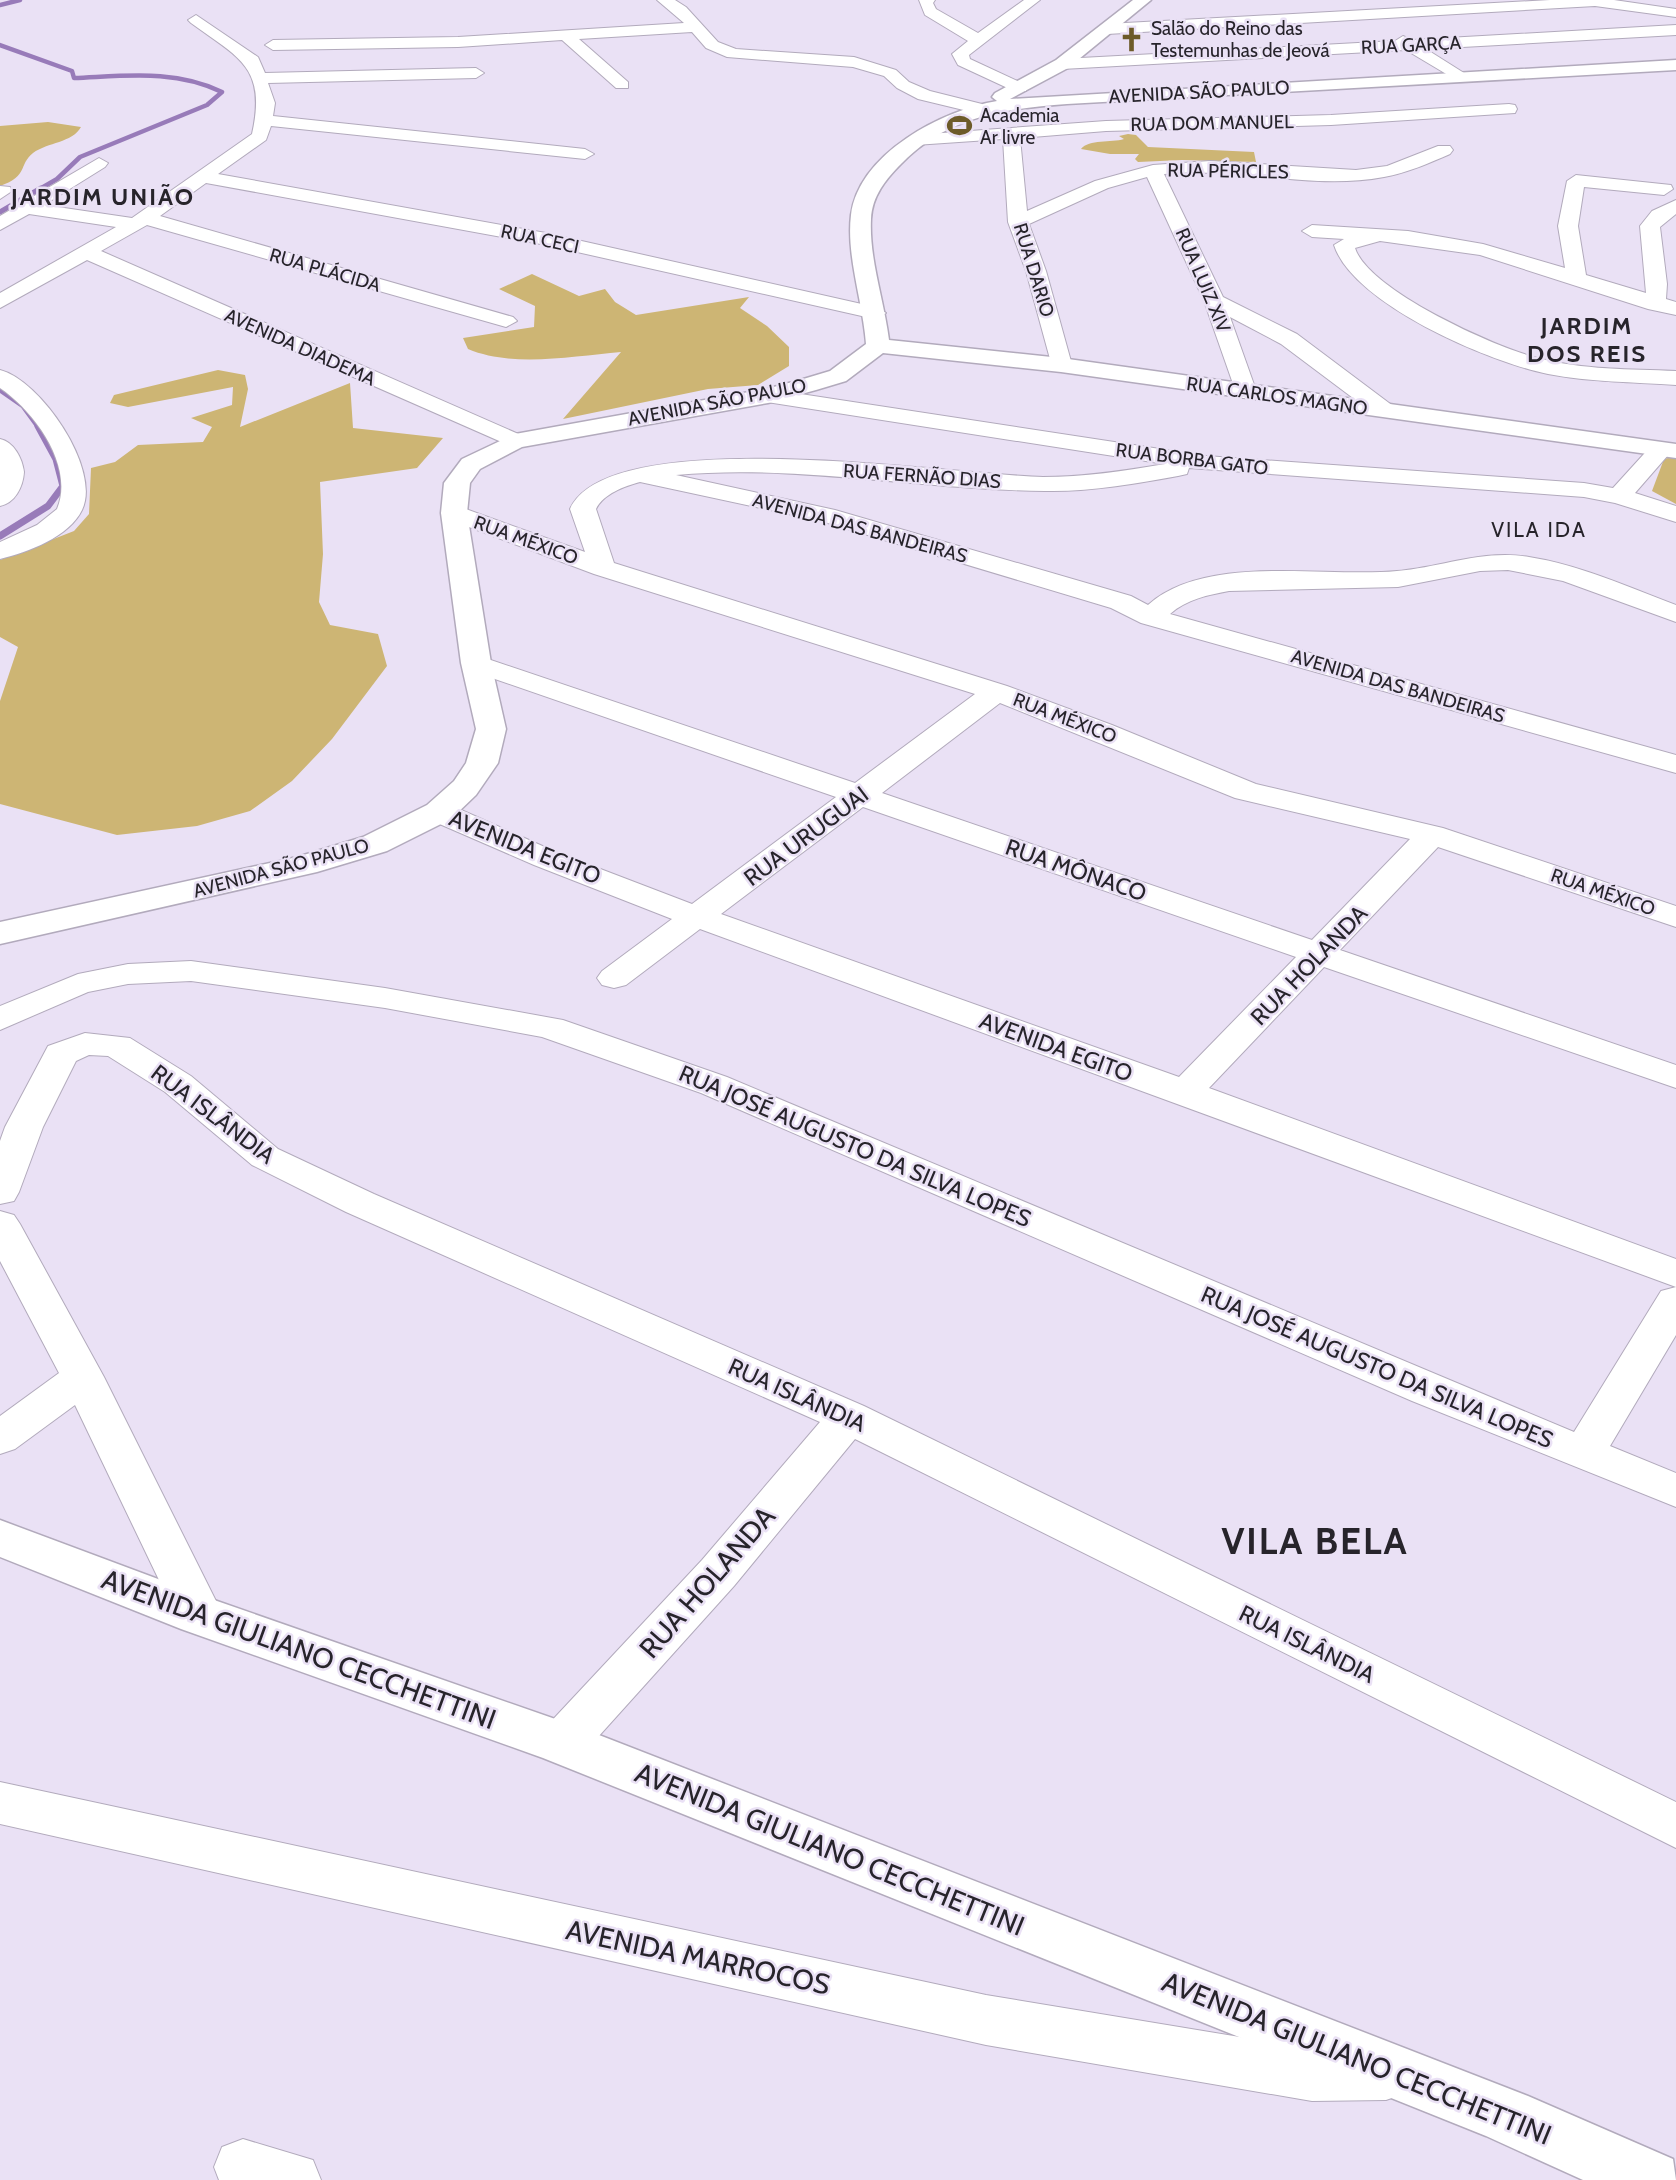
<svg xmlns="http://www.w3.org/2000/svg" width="1676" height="2180" viewBox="0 0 1676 2180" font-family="Cabin,sans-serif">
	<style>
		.green { fill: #cdb574 }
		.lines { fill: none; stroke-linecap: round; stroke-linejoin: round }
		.stream-far2 { stroke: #987bb9; stroke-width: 4.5 }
		.stream-far1 { stroke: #987bb9; stroke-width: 5 }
		.stream { stroke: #987bb9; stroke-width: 7 }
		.street-casing { stroke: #b2aabc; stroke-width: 2 }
		.secondary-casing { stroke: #b2aabc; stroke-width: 3 }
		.street { fill: #fff; fill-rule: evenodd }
		.secondary { fill: #fff; fill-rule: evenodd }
		.labels { text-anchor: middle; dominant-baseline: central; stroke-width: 5; stroke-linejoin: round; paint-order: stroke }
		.far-poi-label { font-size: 19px; fill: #27242b; stroke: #eae1f5; text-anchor: start }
		.far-street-label { font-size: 19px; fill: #27242b; stroke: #eae1f5 }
		.far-quarter-label { font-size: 21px; letter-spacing: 2px; fill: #27242b; stroke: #eae1f5 }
		.street-label { font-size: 23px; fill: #27242b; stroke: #eae1f5 }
		.far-district-label { font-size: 24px; font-weight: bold; letter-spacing: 2px; fill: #27242b; stroke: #eae1f5 }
		.near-street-label { font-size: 28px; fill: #27242b; stroke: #eae1f5 }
		.near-district-label { font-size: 37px; font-weight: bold; letter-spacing: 2px; fill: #27242b; stroke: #eae1f5 }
	</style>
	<rect width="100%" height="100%" fill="#eae1f5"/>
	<!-- green -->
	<g class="green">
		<path d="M48,122L81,127C72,143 48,142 33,153C18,165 29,176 0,186V126Z"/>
		<path d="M1128,134L1136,135L1148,147L1254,152L1256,162L1182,160L1138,162L1135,159L1139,154H1110L1081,149C1089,139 1111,143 1124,139L1119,136Z"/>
		<path d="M532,274L579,296L605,289L615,302L636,315L749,297L740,308L767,326L789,347V366L758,385L708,389L563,419L621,352C573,356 513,368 468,349L463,338L534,327L535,306L499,289Z"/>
		<polygon points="218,370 245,375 248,389 240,427 350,383 353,428 443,438 417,468 320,482 323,554 319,602 330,625 378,634 387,666 332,739 292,781 250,811 197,826 117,835 0,804 0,701 18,647 0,637 0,560 74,531 89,514 91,468 115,462 138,445 203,442 212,427 191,418 232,405 233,387 128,407 110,403 114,395"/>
		<polygon points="1676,456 1676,504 1652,491 1664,459"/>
	</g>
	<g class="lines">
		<!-- stream-far2 -->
		<g class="stream-far2">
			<polyline points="0,5 20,0"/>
			<path d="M0,45L72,71L74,78C125,76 175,69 222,92L207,105L80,157L57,179L38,190"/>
		</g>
		<!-- stream-far1 -->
		<g class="stream-far1">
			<polyline points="0,212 41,188"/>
			<polyline points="0,390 23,406 39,428"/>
		</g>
		<!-- stream -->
		<polyline class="stream" points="0,536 48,506 63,486 56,459 38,426"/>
		<defs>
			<g id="street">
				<polygon points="657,0 675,0 686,7 718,42 736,49 854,57 896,70 909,82 930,91 982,104 984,108 976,113 918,99 897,88 884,76 853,67 727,57 706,48 692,32 579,39 628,82 628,88 616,88 562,40 458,47 273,50 265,45 273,40 458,37 684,23"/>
				<polygon points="919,0 935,0 933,3 936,9 978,33 1024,0 1040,0 969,55 970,59 1026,85 1026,91 1014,91 958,65 952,54 968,41 925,15"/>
				<polygon points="1550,0 1614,0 1676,9 1676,17 1595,6 1107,34 1099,29 1107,24"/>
				<path d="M196,15L258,57L265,73L476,68L484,73L476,78L268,83L275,103L273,116L585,149L594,154L585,159L271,126L266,140L218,174L546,233L875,307L886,313L875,319L546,245L206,183L160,216L513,317L517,321L506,327L499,325L147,225L101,251L523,436L527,441L523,446L515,448L87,260L0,308V293L116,227L29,214L0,230V216L99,158L108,163L105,167L44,205L132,218L252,134C267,67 239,58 191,23L188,20Z"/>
				<polygon points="1676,25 1676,35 1426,49 1464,73 1464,79 1458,81 1406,50 1062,69 1054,64 1062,59 1395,41 1403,36 1412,40"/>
				<path d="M1509,104L1515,105L1517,109L1515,113L1331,125L1106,131L1020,138L1027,211L1095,181L1153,165L1210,161L1356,170L1387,166L1438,146H1450L1453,150L1450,154C1429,163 1407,173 1384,177C1311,191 1238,166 1164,174L1223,297L1297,334L1393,406L1397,411L1393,416H1377L1281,344L1230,317L1257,393L1254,398H1238L1204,301L1147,177L1108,188L1029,224L1046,271L1072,365L1069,370H1053L1026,271L1008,222L1003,139L915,145L906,140L915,135L1106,121L1331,115Z"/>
				<path d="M1576,175L1671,185L1673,189L1664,195L1584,187L1578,226L1586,275L1646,293L1640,226L1652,211L1676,200V214L1660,227L1667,284L1666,299L1676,302V315L1648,309L1480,255L1380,241L1355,248C1368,290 1496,348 1538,358C1583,370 1630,369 1676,371V385C1633,382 1590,382 1548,374C1489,362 1353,304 1334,245L1344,239L1312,237L1302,231L1312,225L1408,231L1483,244L1565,268L1558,226L1567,181Z"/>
				<polygon points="0,186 10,187 12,191 0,199"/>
				<path d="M0,370C40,380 102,469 82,510C69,537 28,552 0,559V542L37,525L57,509C75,466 34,411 0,388Z"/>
				<path d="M768,389L1206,456L1584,483L1613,488L1653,444H1669L1673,449L1669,454L1635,493L1676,506V522L1615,503L1584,497L1189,468L1187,474L1178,476C1134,484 1090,492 1045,491C922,490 799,464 676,475L835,510L1131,596L1148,605C1206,553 1325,578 1397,571C1443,567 1483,549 1529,557C1580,565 1628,587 1676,605V622L1563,581L1508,570L1480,571L1398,587L1229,591C1208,595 1187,599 1170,614L1676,755V773L1141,623L1111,608L821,521L640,482C625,486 603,494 596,509L614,563L1007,686L1112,725L1256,784L1443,828L1676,906V927L1438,847L1340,950L1676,1065V1088L1324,967L1209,1088L1676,1259V1335L1610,1446L1676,1473V1507L1412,1401L701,1093L542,1037L385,1008L191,981L128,984L88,992L0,1030V1006L78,974L128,964L191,961L385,988L563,1020L727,1077L1574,1432L1661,1291L1676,1287L700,929L626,985L614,988L602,985L597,978L602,971L672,919L534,865L428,819L423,812L428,805L439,803L450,805L556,852L692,904L836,797L466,669L462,663L466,657L476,655L855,783L975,694L594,574L445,518L441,513L445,508H463L585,552L570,509C610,421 954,475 1043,477C1084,477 1124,471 1165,464L760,401L757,396ZM1000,703L1235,798L1410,839L1312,940L882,793ZM863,807L1296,957L1179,1077L721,914Z"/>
				<path d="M0,439C14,442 22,458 24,472C23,487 15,503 0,506Z"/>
				<polygon points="85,1033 130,1038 191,1076 278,1149 374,1194 864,1406 1676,1802 1676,1848 855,1439 734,1586 580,1757 562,1763 544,1757 537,1743 544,1729 702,1560 820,1422 346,1212 252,1165 165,1092 108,1056 89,1055 76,1061 43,1127 19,1192 14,1201 0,1204 0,1141 5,1127 48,1046"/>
				<polygon points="0,1211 14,1215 20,1224 104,1377 223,1615 216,1628 199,1633 182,1628 75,1405 15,1449 0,1454 0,1416 59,1373 0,1261"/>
				<polygon points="0,1782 986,1995 1312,2049 1386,2048 1406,2055 1414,2074 1406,2093 1386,2100 1312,2101 986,2045 0,1824"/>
				<polygon points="243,2139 313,2160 321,2180 219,2180 214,2167 222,2147"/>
			</g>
			<g id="secondary">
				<path d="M1133,0H1151L1068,68L1010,99L1676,60V70L1067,104C1004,109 947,116 901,164C886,179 872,196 871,219C869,259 884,300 889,340L1061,358L1676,444V458L1061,372L883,353L846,381L816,390L768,403L522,447L480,469L470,483L467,513L491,663L506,729L498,763L476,795L451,819L387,851L317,872L0,944V922L297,857L363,837L427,805L454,781L466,763L476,729L461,663L441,513L444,483L462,459L515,434L766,389L800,380L830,371L866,344C863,302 846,256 851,215C859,153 943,110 997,101L992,97L995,93L1056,60Z"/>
				<polygon points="0,1520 217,1601 581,1728 1528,2096 1673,2159 1676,2180 1583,2180 1486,2136 543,1758 181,1629 0,1557"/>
			</g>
		</defs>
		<!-- street casing -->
		<use href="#street" class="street-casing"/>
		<!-- secondary casing -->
		<use href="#secondary" class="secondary-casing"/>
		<!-- street -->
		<use href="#street" class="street"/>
		<!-- secondary -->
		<use href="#secondary" class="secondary"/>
	</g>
	<!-- icons -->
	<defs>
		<symbol id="church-bare" viewBox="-9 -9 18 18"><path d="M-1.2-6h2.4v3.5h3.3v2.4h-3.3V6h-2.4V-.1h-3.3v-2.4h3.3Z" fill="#6d5b29" stroke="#eae1f5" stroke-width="2.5" paint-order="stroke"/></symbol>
		<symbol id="stadium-bare" viewBox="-9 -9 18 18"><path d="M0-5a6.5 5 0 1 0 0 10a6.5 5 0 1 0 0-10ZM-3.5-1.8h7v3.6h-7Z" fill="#6d5b29" stroke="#eae1f5" stroke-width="2.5" paint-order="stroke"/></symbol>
	</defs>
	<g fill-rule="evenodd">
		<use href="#church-bare" x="1114" y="22" width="35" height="35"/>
		<use href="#stadium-bare" x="942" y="108" width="35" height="35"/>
	</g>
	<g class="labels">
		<!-- far-poi labels -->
		<g class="far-poi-label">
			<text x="1151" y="28">Salão do Reino das<tspan x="1151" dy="22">Testemunhas de Jeová</tspan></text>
			<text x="980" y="115">Academia<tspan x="980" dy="22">Ar livre</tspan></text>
		</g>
		<!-- far-street labels -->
		<g class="far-street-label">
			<text transform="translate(1411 45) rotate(-3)">RUA GARÇA</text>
			<text transform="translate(1199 92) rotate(-3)">AVENIDA SÃO PAULO</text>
			<text transform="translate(1212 123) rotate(-1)">RUA DOM MANUEL</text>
			<text transform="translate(1228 171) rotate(1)">RUA PÉRICLES</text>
			<text transform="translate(540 239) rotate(12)">RUA CECI</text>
			<text transform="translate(325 270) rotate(16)">RUA PLÁCIDA</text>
			<text transform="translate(1034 270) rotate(73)">RUA DARIO</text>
			<text transform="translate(1203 280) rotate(67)">RUA LUIZ XIV</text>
			<text transform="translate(300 347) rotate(24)">AVENIDA DIADEMA</text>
			<text transform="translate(1277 396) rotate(8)">RUA CARLOS MAGNO</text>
			<text transform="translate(717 402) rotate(-11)">AVENIDA SÃO PAULO</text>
			<text transform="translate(1192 459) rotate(7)">RUA BORBA GATO</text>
			<text transform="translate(922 476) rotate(4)">RUA FERNÃO DIAS</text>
			<text transform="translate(860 528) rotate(15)">AVENIDA DAS BANDEIRAS</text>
			<text transform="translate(526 540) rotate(20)">RUA MÉXICO</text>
			<text transform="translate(1398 686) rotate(16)">AVENIDA DAS BANDEIRAS</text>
			<text transform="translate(1065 718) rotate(21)">RUA MÉXICO</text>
			<text transform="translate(281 868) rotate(-15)">AVENIDA SÃO PAULO</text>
			<text transform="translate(1603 892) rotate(19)">RUA MÉXICO</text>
		</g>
		<!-- far-quarter labels -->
		<g class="far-quarter-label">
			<text x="1539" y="529">VILA IDA</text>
		</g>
		<!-- street labels -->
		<g class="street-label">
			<text transform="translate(806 836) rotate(-37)">RUA URUGUAI</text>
			<text transform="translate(525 847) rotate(22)">AVENIDA EGITO</text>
			<text transform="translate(1076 870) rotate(19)">RUA MÔNACO</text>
			<text transform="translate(1309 965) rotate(-46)">RUA HOLANDA</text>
			<text transform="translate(1056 1047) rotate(20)">AVENIDA EGITO</text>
			<text transform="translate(213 1114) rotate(37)">RUA ISLÂNDIA</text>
			<text transform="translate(855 1146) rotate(23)">RUA JOSÉ AUGUSTO DA SILVA LOPES</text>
			<text transform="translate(1377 1367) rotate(23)">RUA JOSÉ AUGUSTO DA SILVA LOPES</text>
			<text transform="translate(797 1395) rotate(24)">RUA ISLÂNDIA</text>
			<text transform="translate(1307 1644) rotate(26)">RUA ISLÂNDIA</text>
		</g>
		<!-- far-district labels -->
		<g class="far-district-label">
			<text x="103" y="196">JARDIM UNIÃO</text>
			<text x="1587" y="325">JARDIM<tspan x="1587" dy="28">DOS REIS</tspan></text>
		</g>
		<!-- near-street labels -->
		<g class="near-street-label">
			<text transform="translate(707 1582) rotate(-49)">RUA HOLANDA</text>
			<text transform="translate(299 1649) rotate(20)">AVENIDA GIULIANO CECCHETTINI</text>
			<text transform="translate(830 1849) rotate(22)">AVENIDA GIULIANO CECCHETTINI</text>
			<text transform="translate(698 1957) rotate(12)">AVENIDA MARROCOS</text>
			<text transform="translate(1357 2058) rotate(22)">AVENIDA GIULIANO CECCHETTINI</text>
		</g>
		<!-- near-district labels -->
		<g class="near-district-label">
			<text x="1315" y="1540">VILA BELA</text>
		</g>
	</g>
</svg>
